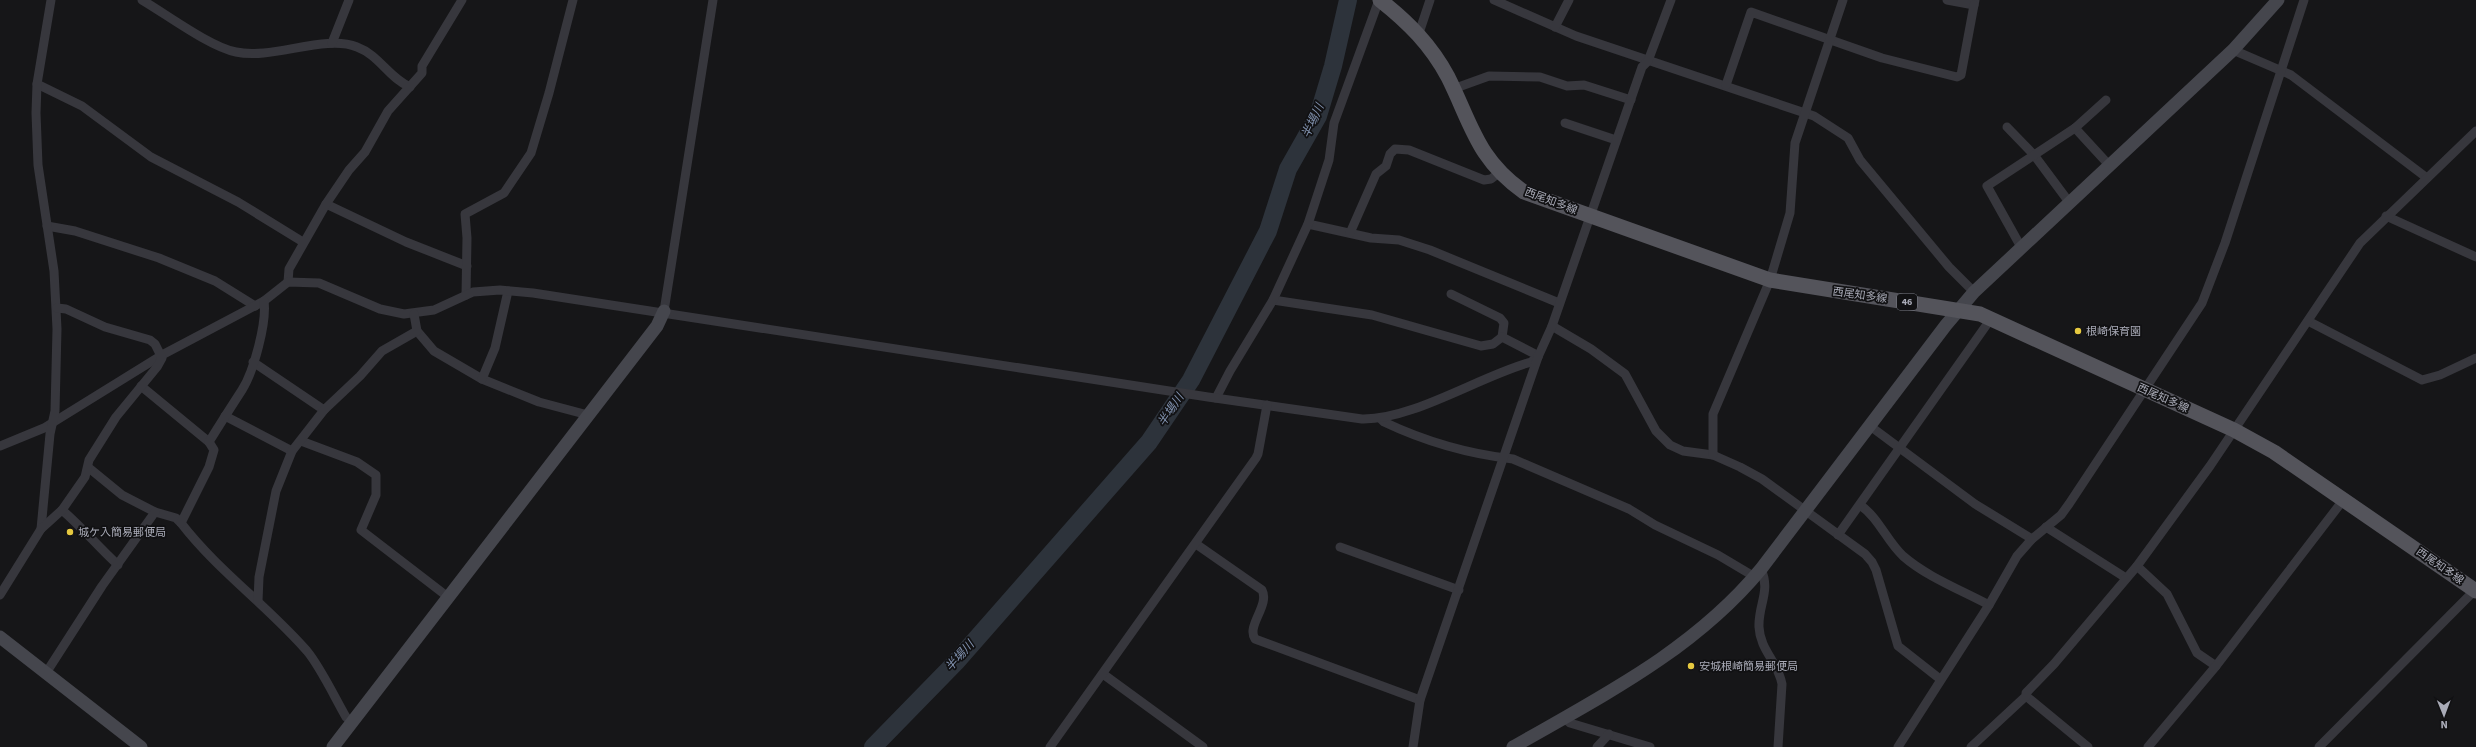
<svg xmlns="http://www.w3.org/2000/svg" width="2476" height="747" viewBox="0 0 2476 747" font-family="'Source Sans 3','Noto Sans JP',sans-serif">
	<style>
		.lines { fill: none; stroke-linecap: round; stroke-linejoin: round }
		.river { stroke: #2d333b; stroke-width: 18 }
		.street { stroke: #37373d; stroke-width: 9 }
		.secondary { stroke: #45464d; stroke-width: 13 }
		.primary { stroke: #54545b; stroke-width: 15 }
		.poi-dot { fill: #e6c940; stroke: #111113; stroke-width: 1.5 }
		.labels { text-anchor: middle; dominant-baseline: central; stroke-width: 3.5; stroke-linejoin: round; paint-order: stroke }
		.shield { fill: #111113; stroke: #7b7d86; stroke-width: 1 }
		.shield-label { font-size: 10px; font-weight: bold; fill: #a9abb7 }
		.street-label { font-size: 11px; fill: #a9abb7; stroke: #111113 }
		.poi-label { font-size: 11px; fill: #a9abb7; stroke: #111113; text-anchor: start }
		.water-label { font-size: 12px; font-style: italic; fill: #8293b0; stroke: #111113 }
	</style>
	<rect width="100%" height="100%" fill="#161618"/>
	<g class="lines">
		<!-- river -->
		<polyline class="river" points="873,747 956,662 1149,442 1191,380 1268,231 1288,169 1318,116 1333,66 1348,0"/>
		<!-- street -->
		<g class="street">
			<path d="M142,0C166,14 210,47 236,52C272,60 325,34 357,47C379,55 389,78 410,87"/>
			<polyline points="1494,0 1576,36 1814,116 1848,138 1860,160 1949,267 1974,292"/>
			<polyline points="1947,0 1974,5 1975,0"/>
			<polyline points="1555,27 1569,0"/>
			<polyline points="1419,33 1430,0"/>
			<polyline points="332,43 349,0"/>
			<polyline points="2233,50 2291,75 2427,178"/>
			<polyline points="37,84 82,106 151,157 238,202 303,242"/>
			<polyline points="1726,85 1751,12 1882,58 1957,77 1961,75 1974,5"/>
			<polyline points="1453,89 1489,76 1540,77 1567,86 1584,85 1631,100"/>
			<polyline points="1565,123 1616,140"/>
			<polyline points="2007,127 2034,155 2069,202"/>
			<polyline points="2075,128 2109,165"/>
			<polyline points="326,204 406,242 467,266"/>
			<polyline points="2386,216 2476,257"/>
			<polyline points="1308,224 1371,238 1399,240 1430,250 1559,303"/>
			<polyline points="47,226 75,231 159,258 215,281 255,306"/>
			<polyline points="1350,233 1376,174 1386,166 1390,154 1395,149 1409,150 1484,180 1491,179 1500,172"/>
			<polyline points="2021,247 1987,186 2075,128 2106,100"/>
			<polyline points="288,282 289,269 326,204 349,170 365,152 388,111 422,73 422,66 462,0"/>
			<polyline points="1451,294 1500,318 1504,323 1502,337"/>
			<polyline points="466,295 467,238 465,214 504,193 531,153 549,93 573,0"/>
			<polyline points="1273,300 1372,315 1481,346 1493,344 1502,337 1535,354 1538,357"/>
			<polyline points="664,311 713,0"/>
			<polyline points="2308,321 2422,380 2440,375 2476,358"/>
			<polyline points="1552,326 1591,349 1625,374 1656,431 1670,445 1683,451 1713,455 1740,467 1762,479 1865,554 1872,562 1876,570 1898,646 1940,679"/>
			<polyline points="417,331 434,351 482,379 539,402 588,415"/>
			<polyline points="253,362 324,410"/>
			<polyline points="482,379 495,348 508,291"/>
			<polyline points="141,386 209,442"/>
			<polyline points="1216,398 1230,371 1273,300 1308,224 1329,160 1334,123 1379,0"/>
			<polyline points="225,416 292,451"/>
			<path d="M1380,418L1384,422C1424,441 1469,454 1513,459L1629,509L1655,525L1718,555L1755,577"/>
			<polyline points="1870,426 1975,504 2032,539"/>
			<polyline points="301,441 357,462 376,475 376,495 361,530 448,597"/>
			<path d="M0,446L44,428L162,355L264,301L288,282L319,283L380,309L404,314L434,310L473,292L500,290L533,293L1208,397L1362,419C1413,420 1480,376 1531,362L1538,357"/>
			<polyline points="1713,455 1713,414 1770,280 1790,213 1795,143 1843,0"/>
			<path d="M89,468L122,495L155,512L176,518L181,523C218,571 268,606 307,651C321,668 335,698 346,717L352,722"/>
			<path d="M1860,505C1879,518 1886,540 1903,556C1927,577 1961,590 1989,605"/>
			<path d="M62,510C82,527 98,547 118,565"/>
			<path d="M181,523L209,467L214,450L209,442C220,424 231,407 242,390C254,371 267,322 264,301"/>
			<polyline points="2046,527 2126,578"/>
			<polyline points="41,529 50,434 55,411 57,329 54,271 38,165 36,113 37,84 51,0"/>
			<polyline points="1838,535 1990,320"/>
			<path d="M1196,544L1262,590C1270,605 1246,626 1255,639L1420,700"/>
			<polyline points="1340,547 1459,590"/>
			<polyline points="2137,566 2167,594 2197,653 2216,666"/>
			<path d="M1761,569C1771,591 1758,605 1759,627C1760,650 1778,662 1782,684L1778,747"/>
			<polyline points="0,595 41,529 62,510 85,477 89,460 116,417 157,367 162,358 155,344 150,340 105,327 66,309 57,308"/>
			<polyline points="258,601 259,577 276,491 292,451 324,410 360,376 382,351 417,331 414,314"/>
			<polyline points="46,673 102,586 155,512"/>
			<polyline points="1103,674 1203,747"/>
			<polyline points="2026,696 2088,747"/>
			<polyline points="1564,718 1570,723 1650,747"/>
			<polyline points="1050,747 1256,458 1258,454 1267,405"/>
			<polyline points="1413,747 1420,700 1538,357 1552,326 1642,67 1648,61 1671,0"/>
			<polyline points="1597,747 1609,734"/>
			<polyline points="1898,747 1989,605 2017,556 2032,539 2061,515 2069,504 2202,303 2225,243 2304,0"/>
			<polyline points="1971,747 2026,696 2026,693 2054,664 2137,566 2210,466 2360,243 2476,131"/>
			<polyline points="2148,747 2216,666 2344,499"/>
			<polyline points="2319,747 2475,590"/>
		</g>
		<!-- secondary -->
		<g class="secondary">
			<polyline points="0,637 141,747"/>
			<polyline points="333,747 657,326 664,311"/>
			<path d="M1513,747C1602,696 1694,650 1761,569L1946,325L1974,292L2233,50L2278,0"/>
		</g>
		<!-- primary -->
		<path class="primary" d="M1380,0C1408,22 1431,45 1448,77C1472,125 1477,159 1524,192L1770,280L1980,314L2234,430L2274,452L2476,591"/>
	</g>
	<!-- markers -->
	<g class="poi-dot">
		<circle cx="2078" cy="331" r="4"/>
		<circle cx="70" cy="532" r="4"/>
		<circle cx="1691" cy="666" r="4"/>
	</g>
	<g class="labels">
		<!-- shield labels -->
		<rect class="shield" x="1897" y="294" width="20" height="16" rx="3"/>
		<g class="shield-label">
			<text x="1907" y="302">46</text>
		</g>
		<!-- street labels -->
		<g class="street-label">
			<text transform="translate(1551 201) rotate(21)">西尾知多線</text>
			<text transform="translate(1860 295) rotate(8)">西尾知多線</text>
			<text transform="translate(2163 398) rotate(24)">西尾知多線</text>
			<text transform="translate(2440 566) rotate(35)">西尾知多線</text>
		</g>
		<!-- poi labels -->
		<g class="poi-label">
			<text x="2086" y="331">根崎保育園</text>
			<text x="78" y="532">城ケ入簡易郵便局</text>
			<text x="1699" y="666">安城根崎簡易郵便局</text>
		</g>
		<!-- water labels -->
		<g class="water-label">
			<text transform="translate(1313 121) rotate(-65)">半場川</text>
			<text transform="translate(1171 410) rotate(-56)">半場川</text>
			<text transform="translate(960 656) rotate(-48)">半場川</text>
		</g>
	</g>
	<!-- north arrow -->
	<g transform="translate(2444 715) rotate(179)" stroke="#111113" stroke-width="3" paint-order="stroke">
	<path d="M0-3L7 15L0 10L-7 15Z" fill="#a9abb7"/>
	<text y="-6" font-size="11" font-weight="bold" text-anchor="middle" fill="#a9abb7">N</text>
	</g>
</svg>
